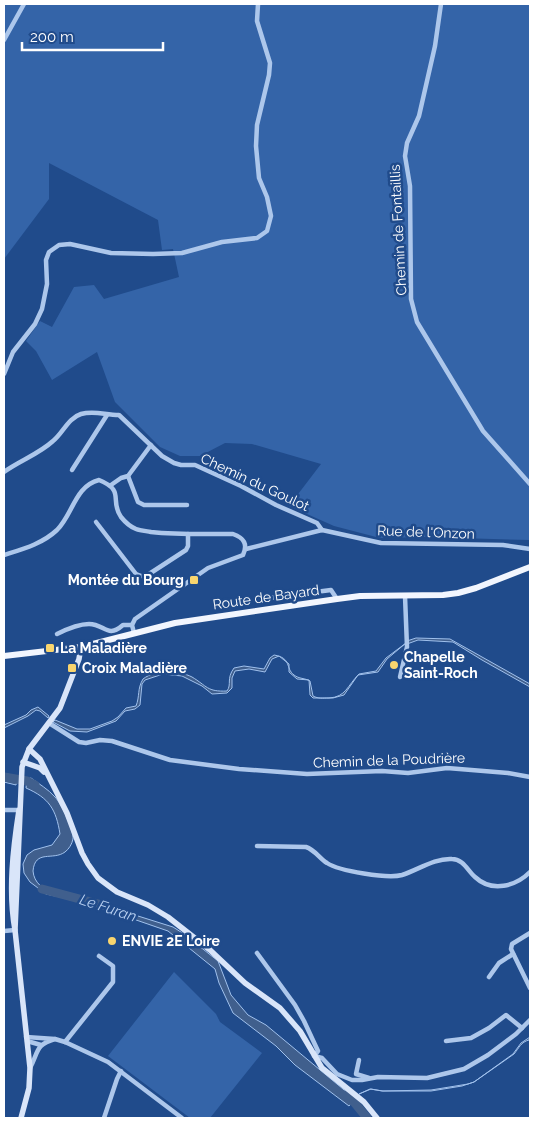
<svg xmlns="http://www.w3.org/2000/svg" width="534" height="1122" viewBox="0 0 534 1122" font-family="Raleway,sans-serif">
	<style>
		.green { fill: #3464a8 }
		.water { fill: #405f8d; stroke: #a0c1ed }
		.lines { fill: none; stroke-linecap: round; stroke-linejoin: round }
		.river { stroke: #405f8d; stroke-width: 9 }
		.street { stroke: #adc7eb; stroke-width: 4.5 }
		.secondary { stroke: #d9e5f9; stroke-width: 5.5 }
		.primary { stroke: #f2f6fe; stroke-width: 6 }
		.poi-dot { fill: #f9d56e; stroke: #204b8b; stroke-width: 2 }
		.labels { text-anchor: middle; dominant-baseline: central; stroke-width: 5; stroke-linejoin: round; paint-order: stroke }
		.street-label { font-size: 14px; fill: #fff; stroke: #204b8b }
		.poi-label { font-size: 14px; font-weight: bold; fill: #fff; stroke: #204b8b; text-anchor: start }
		.water-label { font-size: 15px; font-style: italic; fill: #b9d1f2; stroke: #204b8b }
	</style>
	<rect width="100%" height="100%" fill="#204b8b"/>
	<!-- green -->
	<g class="green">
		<polygon points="4,4 530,4 530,540 424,537 380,538 334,526 289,506 321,464 252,444 225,443 200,456 180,456 160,447 115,402 97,352 52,380 36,351 26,341 40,321 52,327 74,287 94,285 104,299 179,277 173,249 162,250 158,220 49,163 49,199 4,259"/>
		<polygon points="174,972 216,1014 220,1022 262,1053 210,1118 190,1118 108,1056"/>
	</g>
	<!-- water -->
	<g class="water">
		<polygon points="416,638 450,639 530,684 530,687 482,660 453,642 418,640 407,644 407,641"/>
		<path d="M406,643L387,659L378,672L358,675L344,695L333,698H313L310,695L309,680L297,679L289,672V664L279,656L272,659L265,672L249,669L235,671L232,678V688L227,693L212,694L202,686L182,676L163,674L145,680L142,684L140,705L135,709L125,711L116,721L87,732L70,731L53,722L55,720L77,729H90L112,721L118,717L126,708L136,706C140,696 137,689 143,679C156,669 178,670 192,677C207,686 207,692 227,691C232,684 226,679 234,668L244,666L264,669L270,658L274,655C292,658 285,668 294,675C299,679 305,678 310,681L313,696C319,699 322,698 329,698C346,697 347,686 359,674L376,671L386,658Z"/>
		<polygon points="38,707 49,716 48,718 40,711 36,710 28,716 4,728 4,725 26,715 31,710"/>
		<polygon points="4,773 17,777 16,785 4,782"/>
		<path d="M31,778C39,784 48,789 55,797C61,803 74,831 73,839C72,844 69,849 65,852C53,861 35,849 33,871C34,883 43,889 53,893L103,905L173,927L184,934L218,961L231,995L248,1015L266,1025L355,1099L349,1106L295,1065L276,1046L233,1013L219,983L215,969L168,931L87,903L46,894L30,882L24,873L23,864L27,855L34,850L52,845L60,834C56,809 49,798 26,788L27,779Z"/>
		<path d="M530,1037L529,1040C521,1042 519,1048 514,1054L474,1082L462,1086L431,1091H382L371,1089L359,1094L370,1089L383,1091L431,1090L468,1084L474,1082L513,1054L521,1043Z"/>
	</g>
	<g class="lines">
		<!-- river -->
		<g class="river">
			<polyline points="4,777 27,781 35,785"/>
			<polyline points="42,889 102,905"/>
			<polyline points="344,1095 354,1102 367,1118"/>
		</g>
		<!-- street -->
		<g class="street">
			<polyline points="441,4 435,46 419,116 407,143 405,156 410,186 411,299 417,322 483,431 530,484"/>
			<polyline points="4,40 24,4"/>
			<polyline points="4,374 13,352 35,324 42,309 47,284 46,260 49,252 59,245 70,244 111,253 153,254 182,253 222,242 257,238 267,231 271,216 267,197 259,178 256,146 257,125 269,75 270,63 257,21 258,4"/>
			<polyline points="72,470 107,415"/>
			<path d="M4,472C19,461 39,454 53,441C63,433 68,418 81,414C94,410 105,415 119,415L162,456L174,463L181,465H195L241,486L276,505L317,523L322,530"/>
			<polyline points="128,476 138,502 144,505 187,505"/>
			<polyline points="111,485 121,478 128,476 151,445"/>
			<polyline points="96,522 136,574 141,576 146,576 186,550 188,546 188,534"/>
			<polyline points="246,549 322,530 381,543 503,545 530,549"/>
			<path d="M4,555C23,549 42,544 57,530C73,514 75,486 99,480C126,491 109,500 121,517C125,522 131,527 136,529C141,531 147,531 151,532C178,535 206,534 233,534C244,538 248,544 243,555L208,568L135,619L132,625L134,633"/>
			<polyline points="261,599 331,590 337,599"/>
			<path d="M57,634C65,630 80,624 89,624C105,624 107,639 123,625H132"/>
			<polyline points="400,677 407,647 405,596"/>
			<polyline points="49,723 79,742 86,743 100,740 112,741 170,760 239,769 307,774 382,771 408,773 447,768 508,773 530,777"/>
			<polyline points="4,810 19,810"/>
			<path d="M257,846L306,847C315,850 319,858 327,863C339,871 388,879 402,875C418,870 434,858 452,859C463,859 468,871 475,877C492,893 516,886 530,872"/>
			<polyline points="4,931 15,930"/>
			<polyline points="530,933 512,944 511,949 530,988"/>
			<polyline points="257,953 295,1005 304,1021 318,1051 314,1056 322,1058 337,1074 352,1080 362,1080 378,1077 427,1078 464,1069 488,1055 516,1034 530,1020"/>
			<polyline points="489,977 499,963 513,954"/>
			<path d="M26,1037L55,1039C35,1045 39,1051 30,1068"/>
			<polyline points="55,1039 65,1042 108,1062 182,1118"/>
			<polyline points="27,1041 41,1045"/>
			<polyline points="446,1041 471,1038 489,1028 506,1015 522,1028"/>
			<polyline points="65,1042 113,982 113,966 99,956"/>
			<polyline points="359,1060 356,1074 369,1078"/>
			<polyline points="104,1118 117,1079 121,1071"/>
		</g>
		<!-- secondary -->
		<g class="secondary">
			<polyline points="29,749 40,759 67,813 82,853 88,864 98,878 117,892 148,905 168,917 210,950 245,983 280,1008 300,1031 322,1068 364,1102 377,1118"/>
			<polyline points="23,762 40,768 44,772"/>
			<path d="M19,810C13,849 8,891 15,930L22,767L29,749L60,708L79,659L81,647"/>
			<polyline points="15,930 30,1068 29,1088 21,1118"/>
		</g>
		<!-- primary -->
		<polyline class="primary" points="4,656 81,647 175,623 337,599 360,596 443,595 458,593 476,588 530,567"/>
	</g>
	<!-- markers -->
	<g class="poi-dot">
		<rect x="189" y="575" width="10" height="10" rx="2.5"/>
		<rect x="45" y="643" width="10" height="10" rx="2.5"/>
		<circle cx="394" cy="665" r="5"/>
		<rect x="67" y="663" width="10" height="10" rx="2.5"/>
		<circle cx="112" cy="941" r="5"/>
	</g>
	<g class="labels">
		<!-- street labels -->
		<g class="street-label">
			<text transform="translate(398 230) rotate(-93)">Chemin de Fontaillis</text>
			<text transform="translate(255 482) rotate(25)">Chemin du Goulot</text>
			<text transform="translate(426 532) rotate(2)">Rue de l'Onzon</text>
			<text transform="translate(266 597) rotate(-8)">Route de Bayard</text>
			<text transform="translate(389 760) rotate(-2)">Chemin de la Poudrière</text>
		</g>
		<!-- poi labels -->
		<g class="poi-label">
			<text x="184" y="580" text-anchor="end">Montée du Bourg</text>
			<text x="60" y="648">La Maladière</text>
			<text x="404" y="657">Chapelle<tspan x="404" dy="16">Saint-Roch</tspan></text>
			<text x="82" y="668">Croix Maladière</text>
			<text x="122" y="941">ENVIE 2E Loire</text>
		</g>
		<!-- water labels -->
		<g class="water-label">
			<text transform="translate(108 908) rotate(18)">Le Furan</text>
		</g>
	</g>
	<!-- border -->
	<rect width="534" height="1122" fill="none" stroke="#ffffff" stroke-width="10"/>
	<!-- scale -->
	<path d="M22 42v8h141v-8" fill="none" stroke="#ffffff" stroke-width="2.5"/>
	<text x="30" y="42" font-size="15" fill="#ffffff" stroke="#204b8b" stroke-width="4" paint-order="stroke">200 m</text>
</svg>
